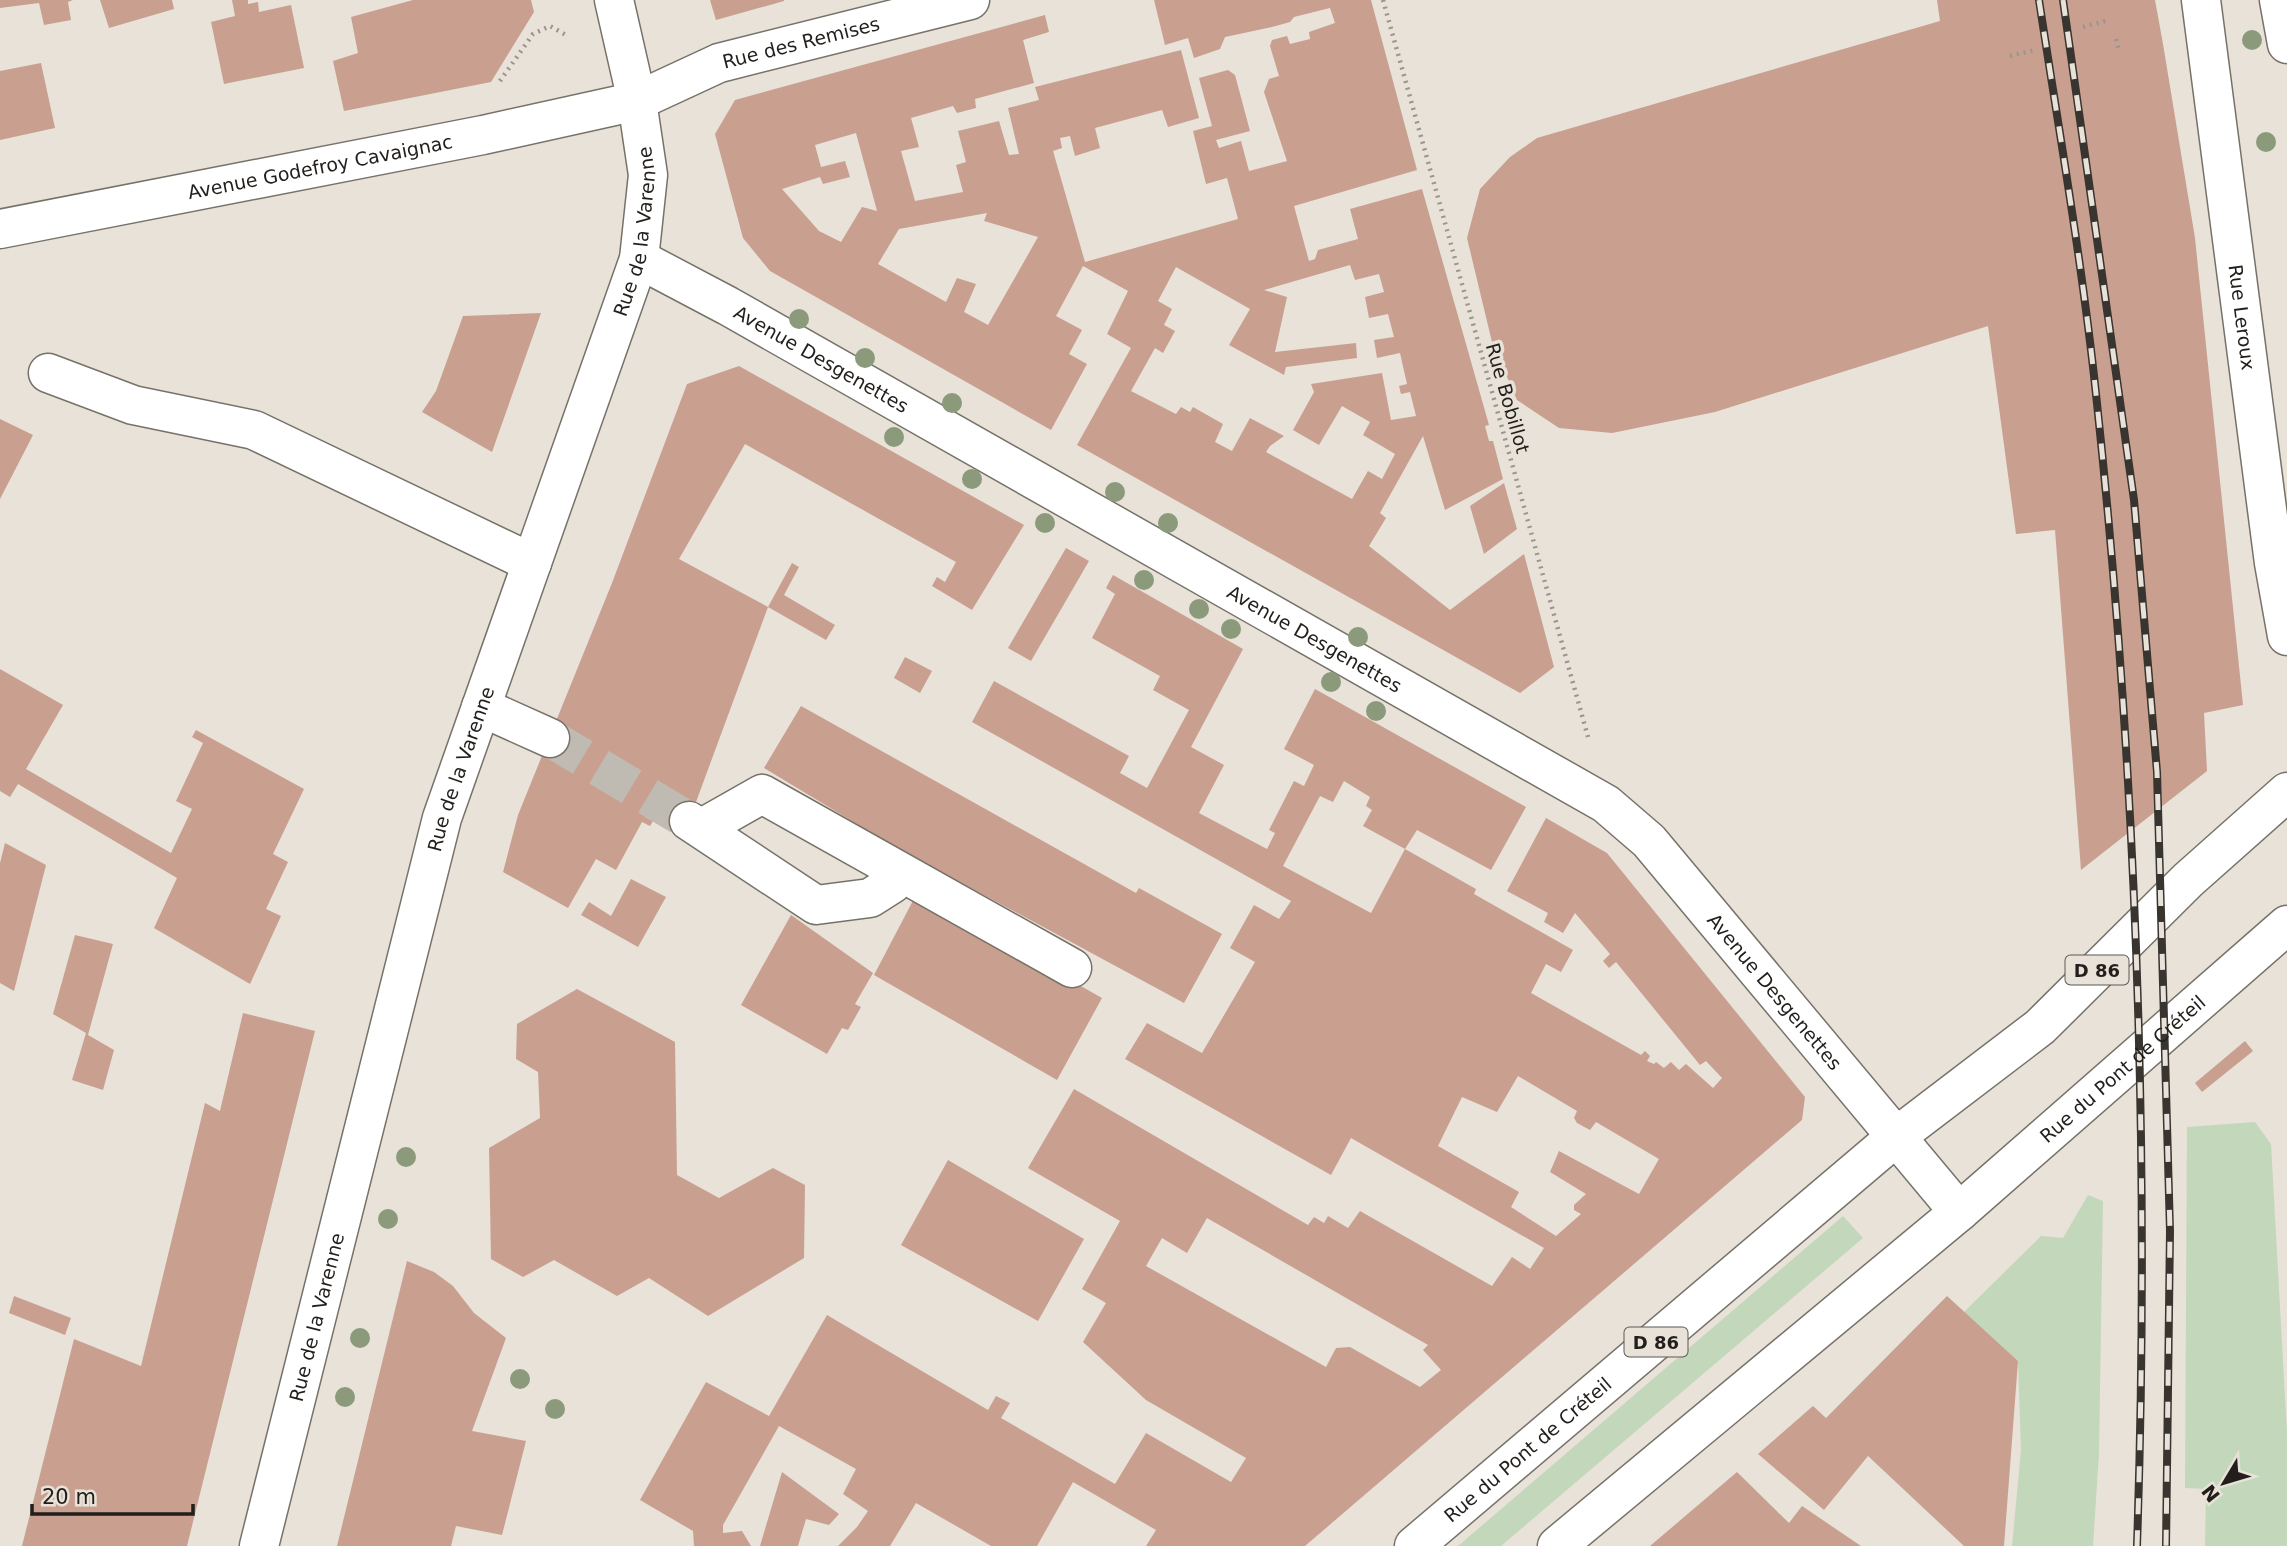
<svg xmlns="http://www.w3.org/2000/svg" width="2287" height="1546" viewBox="0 0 2287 1546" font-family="'DejaVu Sans',sans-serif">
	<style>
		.green { fill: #c3d7bb }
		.building { fill: #c99f90; fill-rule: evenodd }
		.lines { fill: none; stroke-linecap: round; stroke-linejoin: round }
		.minor-tunnel { stroke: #c0bbb2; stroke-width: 38; stroke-dasharray: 38 19; stroke-linecap: butt }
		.minor-casing { stroke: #777269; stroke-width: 41 }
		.major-casing { stroke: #777269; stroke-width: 41 }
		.path { stroke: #9a968e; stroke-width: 4.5; stroke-dasharray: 2 5; stroke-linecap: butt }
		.minor { stroke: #fff; stroke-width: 38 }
		.major { stroke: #fff; stroke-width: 38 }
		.rail-casing { stroke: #383430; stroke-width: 8 }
		.rail { stroke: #e8e2d8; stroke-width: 5; stroke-dasharray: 16; stroke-linecap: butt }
		.tree { fill: #8a9a7b }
		.labels { text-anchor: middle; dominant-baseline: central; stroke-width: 7; stroke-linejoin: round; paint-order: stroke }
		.shield { fill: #e8e2d8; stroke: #5d5954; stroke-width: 2 }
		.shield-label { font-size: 18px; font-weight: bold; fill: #211e1b }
		.street-label { font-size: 19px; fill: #211e1b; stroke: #e8e2d8 }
	</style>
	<rect width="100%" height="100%" fill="#e8e2d8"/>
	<!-- green -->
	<g class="green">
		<polygon points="2255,1122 2271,1144 2287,1434 2287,1546 2205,1546 2206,1489 2185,1488 2187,1127"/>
		<polygon points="2088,1195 2103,1201 2099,1453 2093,1546 2012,1546 2021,1450 2018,1361 1964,1312 2041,1236 2063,1238"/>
		<polygon points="1843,1216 1863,1238 1501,1546 1458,1546"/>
	</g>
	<!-- building -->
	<g class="building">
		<polygon points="0,0 73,0 68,2 71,20 44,25 39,3 0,8"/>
		<polygon points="100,0 172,0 174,9 109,28"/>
		<polygon points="232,0 248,0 248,4 258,2 259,12 291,5 304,68 224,84 211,22 235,16"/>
		<polygon points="413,0 531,0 534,12 491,82 344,111 333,61 358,53 351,17"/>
		<polygon points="710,0 784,0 784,1 716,20"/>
		<path d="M1154,0H1371L1417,170L1294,206L1309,261L1315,259L1318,250L1358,239L1350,209L1422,189L1489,425L1485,426L1489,441H1493L1503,479L1445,510L1423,436L1380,513L1386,518L1369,546L1450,610L1524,554L1554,667L1520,693L1077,445L1131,348L1107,334L1128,291L1083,266L1056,316L1082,330L1069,354L1087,364L1051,430L770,271L743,238L715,134L735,100L1045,15L1049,32L1023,40L1034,83L975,99L976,108L957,113L953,106L911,118L919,147L901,151L915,201L963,192L956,165L966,162L958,131L999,121L1009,155L1019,154L1008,108L1039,100L1035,87L1181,50L1199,118L1168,127L1162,110L1095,128L1100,148L1075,156L1070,136L1060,138L1062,148L1053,151L1085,262L1238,219L1227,178L1206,184L1193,131L1212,126L1199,78L1228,70L1235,75L1250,131L1216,140L1219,148L1241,141L1249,171L1287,161L1264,92L1269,79L1279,76L1270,46L1272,40L1287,36L1290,44L1310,39L1309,32L1335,23L1330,8L1294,17L1290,22L1272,27L1225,37L1220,49L1194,58L1188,38L1165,45ZM856,133L877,211L862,207L841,242L819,231L782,189L820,177L823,184L850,177L845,161L821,167L815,145ZM987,213L984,221L1038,237L988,325L964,312L976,284L957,278L946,302L878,264L899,229ZM1350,265L1355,280L1379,274L1384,292L1365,297L1369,318L1388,314L1394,337L1374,340L1377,358L1400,353L1407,384L1399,386L1401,394L1410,392L1416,416L1391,420L1382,373L1311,384L1314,392L1293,430L1319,445L1342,406L1370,422L1363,435L1395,454L1382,479L1368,471L1352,499L1266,452L1270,446L1284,436L1250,418L1232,451L1215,442L1223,424L1193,407L1190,412L1181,407L1176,414L1131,391L1155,348L1163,353L1175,331L1164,325L1172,309L1158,301L1176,267L1250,309L1229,345L1284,375L1286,367L1357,358L1356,343L1275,352L1287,297L1264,290Z"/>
		<polygon points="1937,0 2155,0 2163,44 2195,238 2243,705 2204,713 2207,771 2081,870 2055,530 2016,534 1988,326 1715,412 1612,433 1559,428 1517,400 1492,342 1467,238 1480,189 1510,157 1537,138 1940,21"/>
		<polygon points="41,63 55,128 0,140 0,71"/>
		<polygon points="541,313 492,452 422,412 436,391 463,316"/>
		<polygon points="739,366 1024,525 972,610 932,586 937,577 945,582 956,562 745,444 679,559 768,607 689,821 683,836 647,812 645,817 653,821 650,826 642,822 616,870 596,859 568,908 503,872 518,815 612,583 687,384"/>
		<polygon points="0,419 33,435 0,499"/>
		<polygon points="1504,483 1517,529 1484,554 1470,506"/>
		<polygon points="1066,548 1089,561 1031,661 1008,648"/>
		<polygon points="792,563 799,567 784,595 835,625 826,640 768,607"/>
		<path d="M1113,575L1243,649L1191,747L1224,765L1199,813L1267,849L1275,833L1269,830L1294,781L1304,786L1314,765L1284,749L1315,689L1526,807L1491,870L1417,830L1405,849L1363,826L1372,810L1366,806L1370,797L1344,781L1333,802L1320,796L1283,866L1371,913L1405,849L1476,889L1474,894L1573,950L1561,972L1546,964L1531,993L1641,1055L1645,1051L1650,1056L1647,1061L1654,1064L1656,1062L1664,1068L1671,1062L1679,1070L1686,1064L1713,1088L1722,1078L1706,1061L1700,1065L1616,962L1609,968L1603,961L1610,954L1575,913L1563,933L1544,922L1548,913L1507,891L1546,818L1607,853L1805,1097L1802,1120L1305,1546H1146L1156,1530L1073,1482L1037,1546H991L916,1503L890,1546H838L857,1527L868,1511L843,1494L856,1469L779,1426L723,1525V1533L742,1531L751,1546H694L693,1531L640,1500L706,1382L769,1416L827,1315L988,1410L996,1396L1010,1403L1001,1418L1115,1484L1146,1433L1231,1482L1246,1458L1146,1400L1083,1342L1106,1303L1082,1289L1120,1221L1028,1168L1074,1089L1308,1225L1314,1217L1324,1223L1328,1216L1348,1228L1360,1211L1492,1286L1512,1257L1530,1269L1544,1248L1351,1138L1331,1175L1125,1059L1147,1023L1202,1053L1255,962L1230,948L1254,905L1279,919L1291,901L972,722L994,681L1129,756L1120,773L1147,788L1189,710L1153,690L1160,676L1092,638L1115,594L1106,588ZM1518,1076L1577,1111L1574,1118L1577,1123L1590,1130L1596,1122L1659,1159L1639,1194L1559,1151L1550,1172L1586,1194L1574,1205V1210L1581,1214L1556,1236L1511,1207L1519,1192L1438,1146L1462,1097L1497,1112ZM1207,1218L1428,1345L1423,1350L1441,1370L1420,1387L1350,1347L1336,1348L1326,1367L1146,1266L1162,1238L1187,1253Z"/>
		<polygon points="905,657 932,671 920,693 894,678"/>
		<polygon points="0,669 63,705 26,769 171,853 192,809 176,801 203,743 192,737 196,730 304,789 273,854 288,862 266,909 281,916 250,984 154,928 177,878 18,784 10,797 0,791"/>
		<polygon points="801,706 1136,893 1139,888 1222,934 1184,1003 895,847 764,768"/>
		<polygon points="5,843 46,865 14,991 0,983 0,863"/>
		<polygon points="631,879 666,897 638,947 581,915 589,902 611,916"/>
		<polygon points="917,893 1102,998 1057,1080 874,975"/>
		<polygon points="791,915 873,973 855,1004 861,1007 848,1030 842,1028 827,1054 741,1005"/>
		<polygon points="75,935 113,944 88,1035 114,1050 103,1090 72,1080 86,1033 53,1014"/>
		<polygon points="577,989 675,1042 677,1175 719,1198 773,1168 805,1185 804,1258 708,1316 649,1278 617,1296 554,1260 523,1277 491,1259 489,1148 540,1118 538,1072 516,1059 517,1024"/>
		<polygon points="243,1013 315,1031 187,1546 22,1546 74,1339 141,1366 205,1103 220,1111"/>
		<polygon points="2245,1041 2253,1051 2202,1092 2195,1083"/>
		<polygon points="948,1160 1084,1239 1038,1321 901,1245"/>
		<polygon points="407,1261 434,1272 453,1286 474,1313 506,1338 472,1431 526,1441 502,1535 456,1526 451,1546 337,1546"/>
		<polygon points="14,1296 71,1318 65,1335 9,1313"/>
		<polygon points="1947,1296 2018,1361 2004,1546 1964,1546 1868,1456 1824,1510 1758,1454 1813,1406 1826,1418"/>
		<polygon points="782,1472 839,1514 829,1525 806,1519 798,1546 760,1546"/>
		<polygon points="1737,1472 1789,1523 1802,1506 1861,1546 1650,1546"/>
	</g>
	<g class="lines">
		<!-- minor-tunnel -->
		<polyline class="minor-tunnel" points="550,738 689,821"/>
		<defs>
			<g id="minor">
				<path id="s1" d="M2201,0L2274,563L2287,636"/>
				<polyline points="2279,0 2287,44"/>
				<path id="s2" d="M637,101L719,63L970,0"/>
				<path id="s3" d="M639,259L728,306L1606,804L1649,841L1959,1212"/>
				<polyline points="48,373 133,405 254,430 532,563"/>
				<polyline points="481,707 550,738"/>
				<polyline points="689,821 816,905 870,898 892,884"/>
				<polyline points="702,828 762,794 1072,968"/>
			</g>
			<g id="major">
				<path id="s4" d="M0,229L483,135L637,101"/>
				<path id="s5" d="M259,1546L442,818L639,259L648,175L637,101L614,0"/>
				<path id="s6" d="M1414,1546L1897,1136L2040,1027L2188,880L2287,792"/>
				<path id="s7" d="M1557,1546L1959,1212L2287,925"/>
			</g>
		</defs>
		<!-- minor casing -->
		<use href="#minor" class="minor-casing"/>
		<!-- major casing -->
		<use href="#major" class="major-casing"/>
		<!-- path -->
		<g class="path">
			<polyline points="1383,0 1588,737"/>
			<polyline points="2083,27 2109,20"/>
			<polyline points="2116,39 2119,51"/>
			<polyline points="2010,56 2035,50"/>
			<polyline points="500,81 533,34 550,26 566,35"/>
		</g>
		<!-- minor -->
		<use href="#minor" class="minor"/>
		<!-- major -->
		<use href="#major" class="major"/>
		<defs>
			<g id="rail">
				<path d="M2039,0C2059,131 2082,262 2096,394C2137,776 2150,1162 2137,1546"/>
				<polyline points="2063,0 2134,500 2157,772 2170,1231 2166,1546"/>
			</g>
		</defs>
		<!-- rail casing -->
		<use href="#rail" class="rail-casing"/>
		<!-- rail -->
		<use href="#rail" class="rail"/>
	</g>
	<!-- trees -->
	<g class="tree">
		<circle cx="2252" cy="40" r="10"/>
		<circle cx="2266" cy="142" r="10"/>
		<circle cx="799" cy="319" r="10"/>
		<circle cx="865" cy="358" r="10"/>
		<circle cx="952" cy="403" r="10"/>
		<circle cx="894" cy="437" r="10"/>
		<circle cx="972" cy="479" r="10"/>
		<circle cx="1115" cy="492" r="10"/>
		<circle cx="1045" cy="523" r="10"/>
		<circle cx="1168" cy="523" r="10"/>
		<circle cx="1144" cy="580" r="10"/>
		<circle cx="1199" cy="609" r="10"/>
		<circle cx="1231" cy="629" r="10"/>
		<circle cx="1358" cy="637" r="10"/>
		<circle cx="1331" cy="682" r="10"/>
		<circle cx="1376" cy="711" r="10"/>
		<circle cx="406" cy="1157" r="10"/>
		<circle cx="388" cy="1219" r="10"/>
		<circle cx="360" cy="1338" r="10"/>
		<circle cx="520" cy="1379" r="10"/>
		<circle cx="345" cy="1397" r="10"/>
		<circle cx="555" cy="1409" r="10"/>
	</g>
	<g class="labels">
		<!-- shield labels -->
		<g class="shield">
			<rect x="2065.5" y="955.5" width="63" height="29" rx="5"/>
			<rect x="1624.5" y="1327.5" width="63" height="29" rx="5"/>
		</g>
		<g class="shield-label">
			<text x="2097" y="970">D 86</text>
			<text x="1656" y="1342">D 86</text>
		</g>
		<!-- street labels -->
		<g class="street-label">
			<text stroke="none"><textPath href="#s2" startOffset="175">Rue des Remises</textPath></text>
			<text stroke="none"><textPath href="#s4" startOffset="326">Avenue Godefroy Cavaignac</textPath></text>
			<text stroke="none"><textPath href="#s5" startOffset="1370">Rue de la Varenne</textPath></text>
			<text stroke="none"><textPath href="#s1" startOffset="320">Rue Leroux</textPath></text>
			<text stroke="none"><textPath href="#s3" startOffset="208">Avenue Desgenettes</textPath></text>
			<text transform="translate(1508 398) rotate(74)">Rue Bobillot</text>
			<text stroke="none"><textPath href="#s3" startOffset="775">Avenue Desgenettes</textPath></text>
			<text stroke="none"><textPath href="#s5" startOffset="803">Rue de la Varenne</textPath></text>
			<text stroke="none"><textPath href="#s3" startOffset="1363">Avenue Desgenettes</textPath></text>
			<text stroke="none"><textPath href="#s7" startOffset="740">Rue du Pont de Créteil</textPath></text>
			<text stroke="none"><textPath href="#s5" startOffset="236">Rue de la Varenne</textPath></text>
			<text stroke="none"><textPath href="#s6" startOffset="149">Rue du Pont de Créteil</textPath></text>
		</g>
	</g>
	<!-- north arrow -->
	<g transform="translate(2224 1483) rotate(232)" stroke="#e8e2d8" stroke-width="5" paint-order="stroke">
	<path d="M0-5L12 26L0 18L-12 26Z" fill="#211e1b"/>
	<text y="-10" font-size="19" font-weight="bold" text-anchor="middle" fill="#211e1b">N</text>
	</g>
	<!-- scale -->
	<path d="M32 1504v10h161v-10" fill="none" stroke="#211e1b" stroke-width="3.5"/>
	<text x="42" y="1504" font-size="21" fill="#211e1b" stroke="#e8e2d8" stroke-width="5" paint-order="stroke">20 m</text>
</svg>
